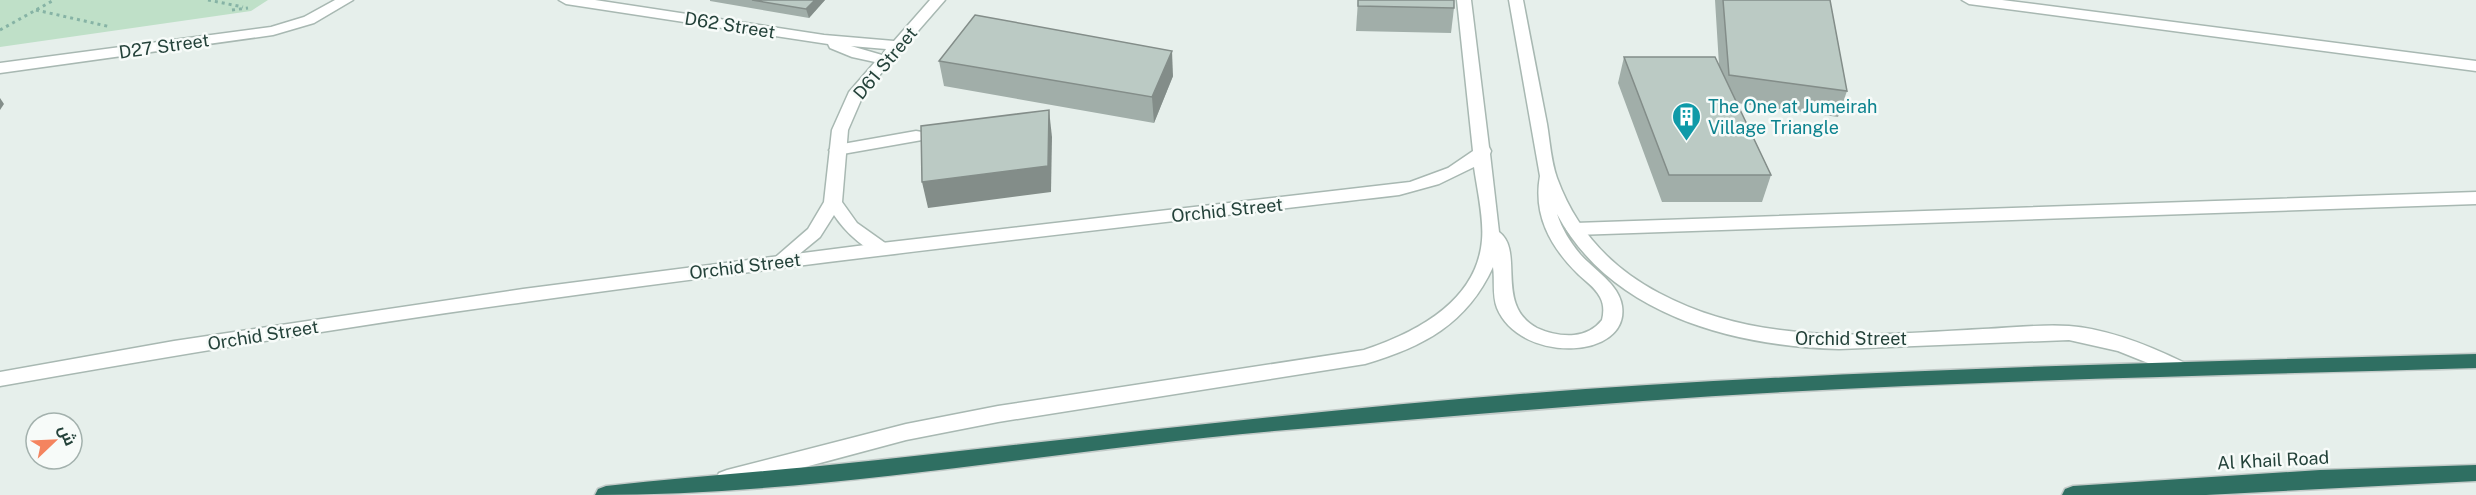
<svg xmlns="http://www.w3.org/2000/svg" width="2476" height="495" viewBox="0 0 2476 495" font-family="'Public Sans',Cairo,sans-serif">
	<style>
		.green { fill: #bfe0c8 }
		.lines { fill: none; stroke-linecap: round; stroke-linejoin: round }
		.service-casing { stroke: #a8b8b2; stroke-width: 3 }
		.minor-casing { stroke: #a8b8b2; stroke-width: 3 }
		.tertiary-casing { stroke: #a8b8b2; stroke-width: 3 }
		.motorway-casing { stroke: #c2cac8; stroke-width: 3 }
		.path { stroke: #86b3a5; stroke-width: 3; stroke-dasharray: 3 4; stroke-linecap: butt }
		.service { fill: #fff; fill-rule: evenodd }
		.minor { fill: #fff; fill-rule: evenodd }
		.tertiary { fill: #fff; fill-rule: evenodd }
		.motorway { fill: #2f6f62; fill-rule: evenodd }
		.wall { fill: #a1aea9 }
		.shaded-wall { fill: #838d89 }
		.building { fill: #bbcac4; stroke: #838d89; stroke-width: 1.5 }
		.labels { text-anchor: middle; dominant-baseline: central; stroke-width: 5; stroke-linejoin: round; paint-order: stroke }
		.street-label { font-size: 18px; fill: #24423a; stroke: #f7fbf9 }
		.culture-label { font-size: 18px; fill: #0d838f; stroke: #f7fbf9; text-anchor: start }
	</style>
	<rect width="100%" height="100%" fill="#e6efeb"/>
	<!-- green -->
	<polygon class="green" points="0,0 268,0 251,11 0,47"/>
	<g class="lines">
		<defs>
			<g id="service">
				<polygon points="1962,0 2002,0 2476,61 2476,71 1969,4"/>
				<polygon points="916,131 922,132 924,136 922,140 837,155 829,150 837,145"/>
				<polygon points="2476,192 2476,204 1575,235 1569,233 1566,229 1569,225 1575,223"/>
			</g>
			<g id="minor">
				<polygon points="335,0 353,0 314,23 273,35 0,73 0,63 271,27 304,17"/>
				<path d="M559,0H595L824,35L894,41L930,0H945L864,93L848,130L842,202L857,223L888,245L891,249L888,253C870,258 843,229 834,215L820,237L786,265L780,267L774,265L771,261L808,229L824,202L832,130L849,92L875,62L852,57L830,48L828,44L566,4ZM851,46L886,49L882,55Z"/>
			</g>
			<path id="tertiary" d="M1457,0H1471L1489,147L1491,151L1490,154L1499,232C1525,251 1494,305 1537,328C1548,333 1561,336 1574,335C1585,334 1595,329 1602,320C1604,312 1604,304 1600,297C1595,287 1585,281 1577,273C1550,246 1533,215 1540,176L1509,0H1523C1531,42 1539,83 1547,124C1550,142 1551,161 1557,178C1576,230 1611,268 1659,293C1760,347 1874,335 1983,329C2011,328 2041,324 2069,326C2109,329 2150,346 2185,363L2188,368L2185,373L2178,375L2118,351L2069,340L1839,349C1733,346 1611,315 1557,214C1562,229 1570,242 1580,254C1594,270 1619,284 1622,306C1630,360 1520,364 1497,308C1492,295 1495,280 1493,267C1467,324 1423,347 1365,364L998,422L906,440L727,488L719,485L716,479L719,473L727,470L906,424L998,406L1364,350C1415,333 1477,302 1482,240C1484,218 1477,189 1474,167L1439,184L1399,195C1108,229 816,261 525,302C350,326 175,355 0,386V372L174,341L523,289L873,244L1410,182L1448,168L1473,151Z"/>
			<g id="motorway">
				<path d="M2476,354V368C2198,376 1920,381 1643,401C1520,410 1397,421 1274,431C1048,451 823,495 595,495L598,489L606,486C697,476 787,470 878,460C1134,432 1390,401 1647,385C1923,368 2200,361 2476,354Z"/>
				<polygon points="2476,465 2476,481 2206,495 2062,495 2065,489 2073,486 2320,470"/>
			</g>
		</defs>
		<!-- service casing -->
		<use href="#service" class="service-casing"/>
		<!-- minor casing -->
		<use href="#minor" class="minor-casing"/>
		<!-- tertiary casing -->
		<use href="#tertiary" class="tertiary-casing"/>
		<!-- motorway casing -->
		<use href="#motorway" class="motorway-casing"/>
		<!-- path -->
		<g class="path">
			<polyline points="208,0 243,7"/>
			<polyline points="36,10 111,27"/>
			<polyline points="232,10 248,8"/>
			<polyline points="0,30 54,0"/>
		</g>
		<!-- service -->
		<use href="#service" class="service"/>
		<!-- minor -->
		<use href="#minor" class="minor"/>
		<!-- tertiary -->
		<use href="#tertiary" class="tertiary"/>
		<!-- motorway -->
		<use href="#motorway" class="motorway"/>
	</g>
	<!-- wall -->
	<g class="wall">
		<polygon points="710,0 825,0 809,18 710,1"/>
		<polygon points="1358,0 1454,8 1451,33 1356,31"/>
		<polygon points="1715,0 1830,0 1847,91 1838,117 1737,103 1771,175 1762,202 1662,202 1618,83 1624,57 1719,65"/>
		<polygon points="939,61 1173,76 1154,123 944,86"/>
	</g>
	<!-- shaded-wall -->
	<g class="shaded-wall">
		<polygon points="815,0 825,0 809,18 806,9"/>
		<polygon points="1172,51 1173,76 1154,123 1152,97"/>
		<polygon points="0,98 4,104 0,110"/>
		<polygon points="1049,110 1052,137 1051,192 928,208 922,182"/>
	</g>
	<!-- building -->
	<g class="building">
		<polygon points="752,0 815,0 806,9"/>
		<polygon points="1358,0 1454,0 1454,8 1358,6"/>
		<polygon points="1723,0 1830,0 1847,91 1729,75"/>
		<polygon points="975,15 1172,51 1152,97 939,61"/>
		<polygon points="1624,57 1715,57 1771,175 1669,175"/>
		<polygon points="1049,110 1048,166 922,182 921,126"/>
	</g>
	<!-- icons -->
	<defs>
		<symbol id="building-pin" viewBox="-11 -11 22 30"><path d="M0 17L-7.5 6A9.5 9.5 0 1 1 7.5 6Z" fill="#0f9aa8" stroke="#f7fbf9"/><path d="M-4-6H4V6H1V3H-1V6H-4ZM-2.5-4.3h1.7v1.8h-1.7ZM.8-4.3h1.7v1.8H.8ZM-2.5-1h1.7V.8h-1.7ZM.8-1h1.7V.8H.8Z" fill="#fff"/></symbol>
	</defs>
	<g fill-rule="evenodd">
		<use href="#building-pin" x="1670" y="100" width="33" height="45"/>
	</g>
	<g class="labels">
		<!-- street labels -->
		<g class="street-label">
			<text transform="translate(730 25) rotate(9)">D62 Street</text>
			<text transform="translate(164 46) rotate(-8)">D27 Street</text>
			<text transform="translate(885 63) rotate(-50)">D61 Street</text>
			<text transform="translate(1227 210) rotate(-6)">Orchid Street</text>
			<text transform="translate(745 266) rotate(-7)">Orchid Street</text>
			<text transform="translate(263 335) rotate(-9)">Orchid Street</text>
			<text x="1851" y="338">Orchid Street</text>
			<text transform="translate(2273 460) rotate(-3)">Al Khail Road</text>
		</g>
		<!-- culture labels -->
		<g class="culture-label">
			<text x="1708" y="106">The One at Jumeirah<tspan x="1708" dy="21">Village Triangle</tspan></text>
		</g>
	</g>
	<!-- north arrow -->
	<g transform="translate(54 441) rotate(67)"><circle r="28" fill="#f7fbf9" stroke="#a3b1ad" stroke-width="1.5"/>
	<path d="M0-4.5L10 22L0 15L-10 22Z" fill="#f4845f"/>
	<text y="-9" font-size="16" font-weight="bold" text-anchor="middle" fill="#24423a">ش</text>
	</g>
</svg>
